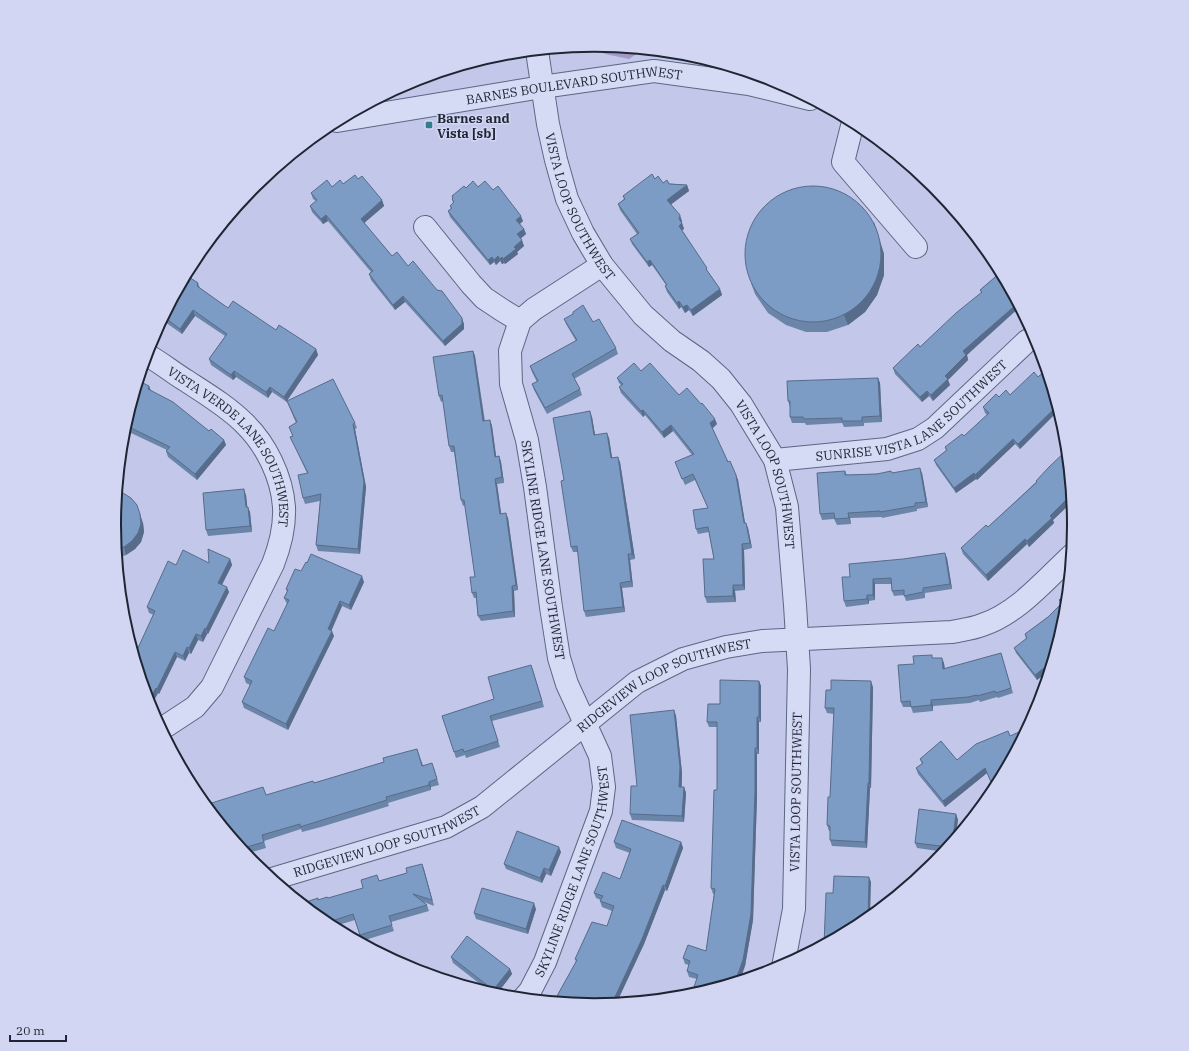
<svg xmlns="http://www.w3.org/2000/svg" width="1189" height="1051" viewBox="0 0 1189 1051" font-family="'IBM Plex Serif',serif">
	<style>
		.green { fill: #a598c7 }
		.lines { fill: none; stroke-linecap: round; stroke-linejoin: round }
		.minor-casing { stroke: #5b6782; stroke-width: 24 }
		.minor { stroke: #d5daf5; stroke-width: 22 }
		.wall { fill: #6b85a9 }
		.shaded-wall { fill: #576c8a }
		.building { fill: #7c9bc5; stroke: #576c8a }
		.poi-dot { fill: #317e8c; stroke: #d2d6f2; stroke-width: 1.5 }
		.labels { text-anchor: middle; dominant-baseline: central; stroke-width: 3; stroke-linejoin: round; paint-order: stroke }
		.street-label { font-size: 13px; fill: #1e2633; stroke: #d2d6f2 }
		.poi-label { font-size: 13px; font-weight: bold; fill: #1e2633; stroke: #d2d6f2; text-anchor: start }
		.rim { fill: none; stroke: #1e2633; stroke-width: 2 }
	</style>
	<rect width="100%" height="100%" fill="#c3c8ea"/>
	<!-- green -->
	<polygon class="green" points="595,45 679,53 669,56 641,51 629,59 605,54 595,47 581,48 578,47"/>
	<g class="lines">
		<defs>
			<g id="minor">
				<path id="s1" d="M537,51L548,124L556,160L567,199L583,233L602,265L643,315L672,341L701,361L721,379L741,404L775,460L787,507L795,605L799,669L794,909L783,967"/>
				<path id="s2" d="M337,121L542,87L654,71L749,84L810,99"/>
				<polyline points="853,122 843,162 916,247"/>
				<polyline points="425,227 471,284 484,298 502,310 520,321"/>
				<path id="s3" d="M147,355C160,362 172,372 185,380C205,393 227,406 244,423C266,444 282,477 284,507C285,527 280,546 273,564L212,687L195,707L166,726L160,728"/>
				<path id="s4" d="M775,460L887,449L918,439L935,428L1027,341L1036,336"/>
				<path id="s5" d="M272,879L446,827L482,807L637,682L683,659L726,647L762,641L952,632C961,630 972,629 982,625C1018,613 1045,580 1072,555"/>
				<path id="s6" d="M523,999L530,991L545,962L601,811L604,787L600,756L567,684L559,658L551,607L535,487L527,440L511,384L510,351L520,321L534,309L602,265"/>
			</g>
		</defs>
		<!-- minor casing -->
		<use href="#minor" class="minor-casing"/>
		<!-- minor -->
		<use href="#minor" class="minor"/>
	</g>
	<!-- wall -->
	<g class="wall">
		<polygon points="358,179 382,200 384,206 364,223 392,256 408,266 437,290 464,324 464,329 445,346 405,302 395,310 371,280 369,274 371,272 328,221 323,224 312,212 310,206 316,201 313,199 311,193 332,187 343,184"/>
		<polygon points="655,179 663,183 687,185 689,191 671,204 682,221 682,223 684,229 682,230 709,273 720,289 722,295 693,316 689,310 685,313 681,307 679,309 667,292 665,286 666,285 652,265 649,267 632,244 630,239 637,234 620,210 618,204 624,199 623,196"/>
		<polygon points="478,187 493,190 523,221 520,224 524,229 526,234 520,239 524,246 517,252 518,254 505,264 504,263 502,264 500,261 496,265 494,262 490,265 450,217 448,211 451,209 450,206 453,203 452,199 452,196 466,188"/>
		<polygon points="877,233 884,254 884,275 877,295 865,312 848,325 827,332 806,332 786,325 768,313 755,294 751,283"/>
		<polygon points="1001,272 1014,295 967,355 968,360 948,380 950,385 933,401 929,396 922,402 895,374 893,368 920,347 981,293 980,290"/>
		<polygon points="186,275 198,283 200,288 228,308 316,349 318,355 287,401 355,423 357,428 355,429 366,487 360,554 318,551 316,545 320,501 305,504 303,498 307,473 293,443 290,437 293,436 289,427 296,423 287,402 272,392 268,398 236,377 233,380 211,365 209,359 225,336 195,316 182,334 162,320"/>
		<polygon points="564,319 616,348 618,354 574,379 580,389 582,395 547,414 534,390 532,384 537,382 532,372 530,366 576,341 566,324"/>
		<polygon points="473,351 475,356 485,421 490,420 492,426 496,457 499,456 501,462 504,483 497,484 501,514 508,518 518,590 514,591 515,617 481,621 478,616 476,598 474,598 472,593 475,577 465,505 463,506 461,500 454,452 451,452 449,446 443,401 441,402 439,396"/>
		<polygon points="1047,369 1059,410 1020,449 1015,444 977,480 976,479 956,493 936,465 934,460 946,451 945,447 964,436 987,415 985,413 983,407 999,397 1010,395 1038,377"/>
		<polygon points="641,371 679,395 717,424 712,428 728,462 736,475 738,480 745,523 748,528 752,548 744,550 745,590 735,591 736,602 707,603 705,597 714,559 709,532 698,534 696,529 708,508 695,480 685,485 675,462 692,455 673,431 664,438 645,415 643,417 621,393 619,387 621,385 619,383 617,378"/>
		<polygon points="878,378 880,383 882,422 864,423 864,426 844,427 842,423 806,425 805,423 792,423 790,417 790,407 788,401"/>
		<polygon points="149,386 151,391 209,431 224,440 226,445 197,480 168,457 166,451 167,450 131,433 128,438 123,436 123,432"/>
		<polygon points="592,417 595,435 609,438 612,458 620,462 635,559 630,560 633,587 622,588 625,612 586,617 584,611 578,552 573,552 571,547 564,480"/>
		<polygon points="1068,449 1073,501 1053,520 1054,523 1029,547 1027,544 988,581 963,554 961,548 988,527 1036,482 1036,481"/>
		<polygon points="845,471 847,475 892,473 922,473 928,507 917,509 917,511 882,518 882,517 850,518 851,524 837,525 834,519 822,520 820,514"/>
		<polygon points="246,495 247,507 250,512 252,532 208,536 206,530"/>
		<polygon points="143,523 144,532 141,542 135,549 126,555 117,558 114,525"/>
		<polygon points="947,558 952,589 925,593 925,598 906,601 904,595 894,596 892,591 892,584 875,584 875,600 869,601 869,604 846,607 844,601 850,577"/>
		<polygon points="230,559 232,565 222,585 229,592 208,634 207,634 203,642 198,640 191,654 189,653 185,661 177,657 159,694 158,693 153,702 149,704 131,645 138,648 154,615 149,613 147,607 176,565 209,563"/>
		<polygon points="301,571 364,582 351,610 342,606 331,631 334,636 288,730 244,708 242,702 250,685 246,683 244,677 274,631 287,604 284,598 287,592 286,589"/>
		<polygon points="1069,591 1066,619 1050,670 1037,680 1016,653 1014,648 1026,639 1025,634 1048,617 1060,605 1059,600"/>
		<polygon points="1001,653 1013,693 998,698 997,697 980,702 979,700 970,703 933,706 933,711 913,713 911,707 903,707 901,702 914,664 934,658 944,663 945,669"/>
		<polygon points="531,665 544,707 492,721 500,747 466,758 465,755 456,758 442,716 494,699"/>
		<polygon points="759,681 761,686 761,722 759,722 759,754 757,754 757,796 753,920 745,966 697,979 689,977 687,971 689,965 685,964 683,958 706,951 714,894 713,894 711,888 717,790 717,727 709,727 707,722 720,704"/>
		<polygon points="873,687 871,788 870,788 867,848 832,846 830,840 830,831 829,831 827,825 830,797 834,714 827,713 825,708 831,690"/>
		<polygon points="674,710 676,716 682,773 682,787 684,787 686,793 684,822 632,820 630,814 637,786"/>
		<polygon points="1010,736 1022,740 995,791 987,773 945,807 918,774 916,768 922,764 920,759 957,760"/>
		<polygon points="417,749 423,765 434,768 439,785 431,787 431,790 388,803 389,806 321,827 302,832 301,829 264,841 266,848 245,854 242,845 239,846 205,805 266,795 314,783 384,762"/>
		<polygon points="956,814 958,820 955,840 945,852 917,848 915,843"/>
		<polygon points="614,842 681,842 683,848 667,891 665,890 644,944 617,1002 619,1004 594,1006 561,1003 559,1001 557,996 576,962 575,959 607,926 612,911 602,907 600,901 601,900 596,898 594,893 620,879 630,853 616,848"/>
		<polygon points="561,852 551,876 546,874 542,883 506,869 504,864"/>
		<polygon points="422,864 434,906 424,902 427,905 429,911 391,922 394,931 362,941 355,920 332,927 327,925 298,900 302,899 304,903 328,898 363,888 379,881 407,873"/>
		<polygon points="536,909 528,934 476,919 474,913"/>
		<polygon points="451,957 510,969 512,974 496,995 489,991 453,963"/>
	</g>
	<!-- shaded-wall -->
	<g class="shaded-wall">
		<polygon points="687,185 689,191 669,206 667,200"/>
		<polygon points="382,200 384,206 363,224 361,219"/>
		<polygon points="326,215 328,221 323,224 321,219"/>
		<polygon points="680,215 682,221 682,223 684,229 681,231 679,226"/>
		<polygon points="521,216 523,221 518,225 516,220"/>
		<polygon points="874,222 884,254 884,275 877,295 865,312 848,325 844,315"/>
		<polygon points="524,229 526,234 519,240 517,234"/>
		<polygon points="522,240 524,246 517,252 518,254 505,264 503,259 514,247"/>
		<polygon points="498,256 500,261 496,265 494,260"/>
		<polygon points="492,257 494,262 490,265 488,260"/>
		<polygon points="502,257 504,263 502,264 500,259"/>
		<polygon points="650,260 652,265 649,267 647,262"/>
		<polygon points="720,289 722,295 693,316 691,310"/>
		<polygon points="403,296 405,302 395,310 393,305"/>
		<polygon points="679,301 681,307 679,309 677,303"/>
		<polygon points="1018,303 1020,307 967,355 968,360 948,380 950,385 933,401 931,395 945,376 963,351"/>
		<polygon points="687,305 689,310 685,313 683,307"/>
		<polygon points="193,310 195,316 182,334 180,329"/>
		<polygon points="462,318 464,324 464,329 445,346 443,341"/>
		<polygon points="316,349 318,355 286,402 284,397"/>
		<polygon points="473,351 475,356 485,427 483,421"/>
		<polygon points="234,371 236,377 233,380 231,375"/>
		<polygon points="878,378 880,383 882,422 880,416"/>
		<polygon points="149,386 151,391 148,389"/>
		<polygon points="270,387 272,392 268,398 266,392"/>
		<polygon points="927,391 929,396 922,402 920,397"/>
		<polygon points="1058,405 1059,410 1020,449 1018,444"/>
		<polygon points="643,410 645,415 643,417 641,411"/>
		<polygon points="590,411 592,417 596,440 594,435"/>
		<polygon points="715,419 717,424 712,429 710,423"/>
		<polygon points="490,420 492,426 497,462 495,457"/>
		<polygon points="353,424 355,429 366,487 360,554 358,549"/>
		<polygon points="671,425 673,431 664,438 662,432"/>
		<polygon points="129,427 131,433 128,438 126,433"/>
		<polygon points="607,433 609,438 613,463 611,458"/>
		<polygon points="1013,439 1015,444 977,480 975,475"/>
		<polygon points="224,440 226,445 197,480 195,474"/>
		<polygon points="499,456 501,462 504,483 502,477"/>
		<polygon points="618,457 620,462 635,559 632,554"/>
		<polygon points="920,468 922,473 928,507 926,502"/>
		<polygon points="974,473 976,479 956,493 954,488"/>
		<polygon points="736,475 738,480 746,529 744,523"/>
		<polygon points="495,479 497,484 502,519 500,514"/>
		<polygon points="244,489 246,495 248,513 246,507"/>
		<polygon points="1072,494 1073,501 1053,520 1054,523 1029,547 1027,541 1050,516"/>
		<polygon points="248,507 250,512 252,532 250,526"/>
		<polygon points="506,513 508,518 518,590 516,585"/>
		<polygon points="848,513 850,518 851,524 849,518"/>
		<polygon points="140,514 143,523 144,532 141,542 135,549 126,555 124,547"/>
		<polygon points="746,523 748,528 752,548 750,543"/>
		<polygon points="1025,539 1027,544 988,581 986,575"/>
		<polygon points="742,544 744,550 745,590 743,585"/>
		<polygon points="945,553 947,558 952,589 950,584"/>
		<polygon points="628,554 630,560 633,587 631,581"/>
		<polygon points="230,559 232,565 220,588 218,583"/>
		<polygon points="362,576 364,582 351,610 349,605"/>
		<polygon points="873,579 875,584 875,600 873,595"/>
		<polygon points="620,583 622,588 625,612 623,607"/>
		<polygon points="733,585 735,591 736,602 733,596"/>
		<polygon points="512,586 514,591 515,617 513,611"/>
		<polygon points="227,587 229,592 208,634 206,629"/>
		<polygon points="867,595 869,601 869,604 867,599"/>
		<polygon points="340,601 342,606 330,634 328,629"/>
		<polygon points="205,628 207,634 203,642 201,636"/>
		<polygon points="332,631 334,636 288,730 286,724"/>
		<polygon points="196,634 198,640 191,654 189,648"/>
		<polygon points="187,647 189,653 185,661 183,656"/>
		<polygon points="175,652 177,657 159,694 157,689"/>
		<polygon points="942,658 944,663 945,675 943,669"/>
		<polygon points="1053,661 1050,670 1037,680 1035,675"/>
		<polygon points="531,665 533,670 544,707 542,701"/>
		<polygon points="759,681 761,686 761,722 759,717"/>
		<polygon points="871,681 873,687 871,788 869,783"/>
		<polygon points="156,688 158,693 153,702 151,697"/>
		<polygon points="931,700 933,706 933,711 931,705"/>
		<polygon points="674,710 676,716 682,773 681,793 679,787"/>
		<polygon points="757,717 759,722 759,754 757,748"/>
		<polygon points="755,748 757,754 757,796 753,920 745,966 740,981 735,982"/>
		<polygon points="985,768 987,773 945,807 943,801"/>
		<polygon points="429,782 431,787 431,790 429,785"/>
		<polygon points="868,783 870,788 867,848 865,842"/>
		<polygon points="684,787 686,793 684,822 682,816"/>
		<polygon points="956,814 958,820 955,840 952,844"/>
		<polygon points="681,842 683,848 667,891 665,886"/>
		<polygon points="559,847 561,852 551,876 549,870"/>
		<polygon points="422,864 424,869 434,906 432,900"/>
		<polygon points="544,868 546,874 542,883 540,878"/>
		<polygon points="869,877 871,882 870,918 868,920"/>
		<polygon points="663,885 665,890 644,944 616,1004 614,999"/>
		<polygon points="534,903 536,909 528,934 526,929"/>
		<polygon points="510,969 512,974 496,995 494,989"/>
	</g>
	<!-- building -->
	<g class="building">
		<polygon points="652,174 655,179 658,176 663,183 667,180 669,184 687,185 667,200 680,215 679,219 682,223 679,226 707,268 706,269 720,289 691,310 687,305 683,307 679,301 677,303 665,286 667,285 650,260 647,262 630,239 639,233 618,204 625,199 623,196"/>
		<polygon points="355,175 358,179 362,176 382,200 361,219 392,256 397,252 408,266 413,261 437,290 442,291 462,318 462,324 443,341 403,296 393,305 369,274 373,271 326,215 321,219 310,206 317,200 311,193 327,180 332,187 340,180 343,184"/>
		<polygon points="473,181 478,187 485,181 493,190 498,186 521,216 516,220 524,229 517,234 522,240 514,247 516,249 503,259 502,257 500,259 498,256 494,260 492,257 488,260 448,211 452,208 450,206 454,202 452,199 453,198 452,196 464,186 466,188"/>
		<circle cx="813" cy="254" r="68"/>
		<polygon points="1001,272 1011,290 1009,291 1018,303 963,351 966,355 945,376 948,379 931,395 927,391 920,397 893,368 918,344 920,347 956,313 982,292 980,290"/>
		<polygon points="186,275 198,283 197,286 228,308 233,301 276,330 279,325 316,349 284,397 270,387 266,392 234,371 231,375 209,359 227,334 193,310 180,329 164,317"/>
		<polygon points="583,305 593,322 599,319 616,348 572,374 580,389 545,408 532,384 538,381 530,366 577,340 564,319 573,314 573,312"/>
		<polygon points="473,351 483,421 490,420 495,457 499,456 502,477 495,479 500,514 506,513 516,585 512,586 513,611 478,616 476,592 472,593 470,577 475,577 464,500 461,500 454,446 449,446 442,395 439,396 433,357"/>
		<polygon points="634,363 641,371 650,363 679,395 687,388 701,404 702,403 715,419 710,423 728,462 730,461 736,475 744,523 746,523 750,543 742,544 743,585 733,585 733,596 705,597 703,559 714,559 708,527 696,529 693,510 708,508 693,474 682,479 675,462 694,454 671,425 662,432 643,410 641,411 619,387 623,384 617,378"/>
		<polygon points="1047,369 1058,405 1018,444 1013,439 975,475 974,473 954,488 934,460 947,450 945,447 962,434 964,436 989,413 983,407 996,394 999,397 1006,390 1010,395 1034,372 1038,377"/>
		<polygon points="878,378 880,416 862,417 862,421 842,421 842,418 804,419 803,417 790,417 790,401 788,401 787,381"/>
		<polygon points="333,379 355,423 353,424 364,482 358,549 316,545 321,494 303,498 298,475 308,473 290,437 293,436 289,427 297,422 287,401"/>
		<polygon points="139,381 149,386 148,389 173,402 209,431 211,429 224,440 195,474 166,451 170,447 129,427 126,433 123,431"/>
		<polygon points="590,411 594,435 607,433 611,458 618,457 632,554 628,554 631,581 620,583 623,607 584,611 577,546 571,547 561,481 564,480 553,418"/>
		<polygon points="1068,449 1072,494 1050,516 1052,518 1027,541 1025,539 986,575 961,548 986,525 988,527 1037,482 1036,481 1049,467"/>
		<polygon points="920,468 926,502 915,503 915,506 880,512 880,511 848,513 849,518 835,519 834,513 820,514 817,473 845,471 845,475 877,474 891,471 892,473"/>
		<polygon points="244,489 246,507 248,507 250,526 206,530 203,493"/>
		<polygon points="117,492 123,493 131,498 137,505 140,514 141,524 138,533 132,541 124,547 116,549 114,525"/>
		<polygon points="208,549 230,559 218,583 227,587 206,629 205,628 201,636 196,634 189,648 187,647 183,656 175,652 157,689 156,688 151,697 147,698 131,645 138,648 155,611 147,607 168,561 176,565 183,550 209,563"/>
		<polygon points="945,553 950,584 923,588 923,592 904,596 904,590 892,591 891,578 873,579 873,595 867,595 867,599 844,601 842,577 850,577 849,564 903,559"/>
		<polygon points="311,554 362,576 349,605 340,601 328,629 332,631 286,724 242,702 252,681 244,677 268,628 274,631 289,600 284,598 288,590 286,589 295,569 301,571 306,562 307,563"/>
		<polygon points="1069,591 1066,619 1053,661 1035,675 1014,648 1027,638 1025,634 1048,617 1062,603 1059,600"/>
		<polygon points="1001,653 1011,688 996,693 995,691 977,696 977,695 968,697 931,700 931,705 911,707 910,701 901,702 898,665 914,664 913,656 932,655 932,658 942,658 943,669"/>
		<polygon points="531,665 542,701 490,716 498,741 464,752 463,749 454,752 442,716 494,699 488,677"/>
		<polygon points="720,680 759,681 759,717 757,717 757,748 755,748 755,791 751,914 743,960 735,982 691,996 698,975 687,971 690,961 683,958 688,945 706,951 715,889 711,888 714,790 717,790 717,722 707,722 708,704 720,704"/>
		<polygon points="831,680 871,681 869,783 868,783 865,842 830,840 830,826 827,825 828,797 830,797 834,708 825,708 826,690 831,690"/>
		<polygon points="674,710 680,767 679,787 684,787 682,816 630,814 631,786 637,786 630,715"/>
		<polygon points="1008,731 1010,736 1019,732 1022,740 996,788 994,789 985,768 943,801 916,768 923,763 920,759 941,741 957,760 976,744"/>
		<polygon points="417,749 422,766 432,763 437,779 429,782 429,785 386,797 387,800 319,821 300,827 300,824 262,835 264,842 243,848 240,840 235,841 205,805 263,787 266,795 313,781 314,783 384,762 383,758"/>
		<polygon points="919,809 956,814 952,844 949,847 915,843"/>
		<polygon points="622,820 681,842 665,886 663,885 642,939 614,999 618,1002 617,1004 594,1006 570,1004 557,996 577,960 575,959 592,922 607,926 614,906 600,901 603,896 594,893 603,872 620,879 631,849 614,842"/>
		<polygon points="517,831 559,847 549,870 544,868 540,878 504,864"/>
		<polygon points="422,864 432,900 413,894 427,905 389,916 392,925 360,935 353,914 326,923 298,900 302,899 303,903 318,898 318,900 327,897 328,898 363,888 361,880 377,875 379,881 407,873 406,868"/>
		<polygon points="834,876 869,877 868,920 861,925 824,945 826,893 833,893"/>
		<polygon points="482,888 534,903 526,929 474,913"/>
		<polygon points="467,936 510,969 494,989 487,985 451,957"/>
		<polygon points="428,967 434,977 415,971"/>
	</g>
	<!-- markers -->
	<rect class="poi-dot" x="425" y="121" width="8" height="8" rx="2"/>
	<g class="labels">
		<!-- street labels -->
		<g class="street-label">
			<text stroke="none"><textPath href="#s2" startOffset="240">BARNES BOULEVARD SOUTHWEST</textPath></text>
			<text stroke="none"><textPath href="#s1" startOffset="163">VISTA LOOP SOUTHWEST</textPath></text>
			<text stroke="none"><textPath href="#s4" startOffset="151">SUNRISE VISTA LANE SOUTHWEST</textPath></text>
			<text stroke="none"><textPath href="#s3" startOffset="130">VISTA VERDE LANE SOUTHWEST</textPath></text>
			<text stroke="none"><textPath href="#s1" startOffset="500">VISTA LOOP SOUTHWEST</textPath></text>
			<text transform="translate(543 550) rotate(81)">SKYLINE RIDGE LANE SOUTHWEST</text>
			<text stroke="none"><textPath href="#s5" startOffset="445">RIDGEVIEW LOOP SOUTHWEST</textPath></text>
			<text transform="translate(796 792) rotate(-89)">VISTA LOOP SOUTHWEST</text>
			<text stroke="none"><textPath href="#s5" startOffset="121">RIDGEVIEW LOOP SOUTHWEST</textPath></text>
			<text stroke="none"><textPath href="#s6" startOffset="139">SKYLINE RIDGE LANE SOUTHWEST</textPath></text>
		</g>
		<!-- poi labels -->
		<g class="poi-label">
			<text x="437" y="118">Barnes and<tspan x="437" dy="15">Vista [sb]</tspan></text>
		</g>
	</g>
	<!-- crop -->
	<path d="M0 0H1189V1051H0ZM121 525a473 473 0 1 1 946 0a473 473 0 1 1-946 0Z" fill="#d2d6f2" fill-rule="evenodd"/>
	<path class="rim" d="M121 525a473 473 0 1 1 946 0a473 473 0 1 1-946 0Z"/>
	<!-- scale -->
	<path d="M10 1035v6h56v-6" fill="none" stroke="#1e2633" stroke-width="2"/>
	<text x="16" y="1035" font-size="12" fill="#1e2633" stroke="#d2d6f2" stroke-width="3" paint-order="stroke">20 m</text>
</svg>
